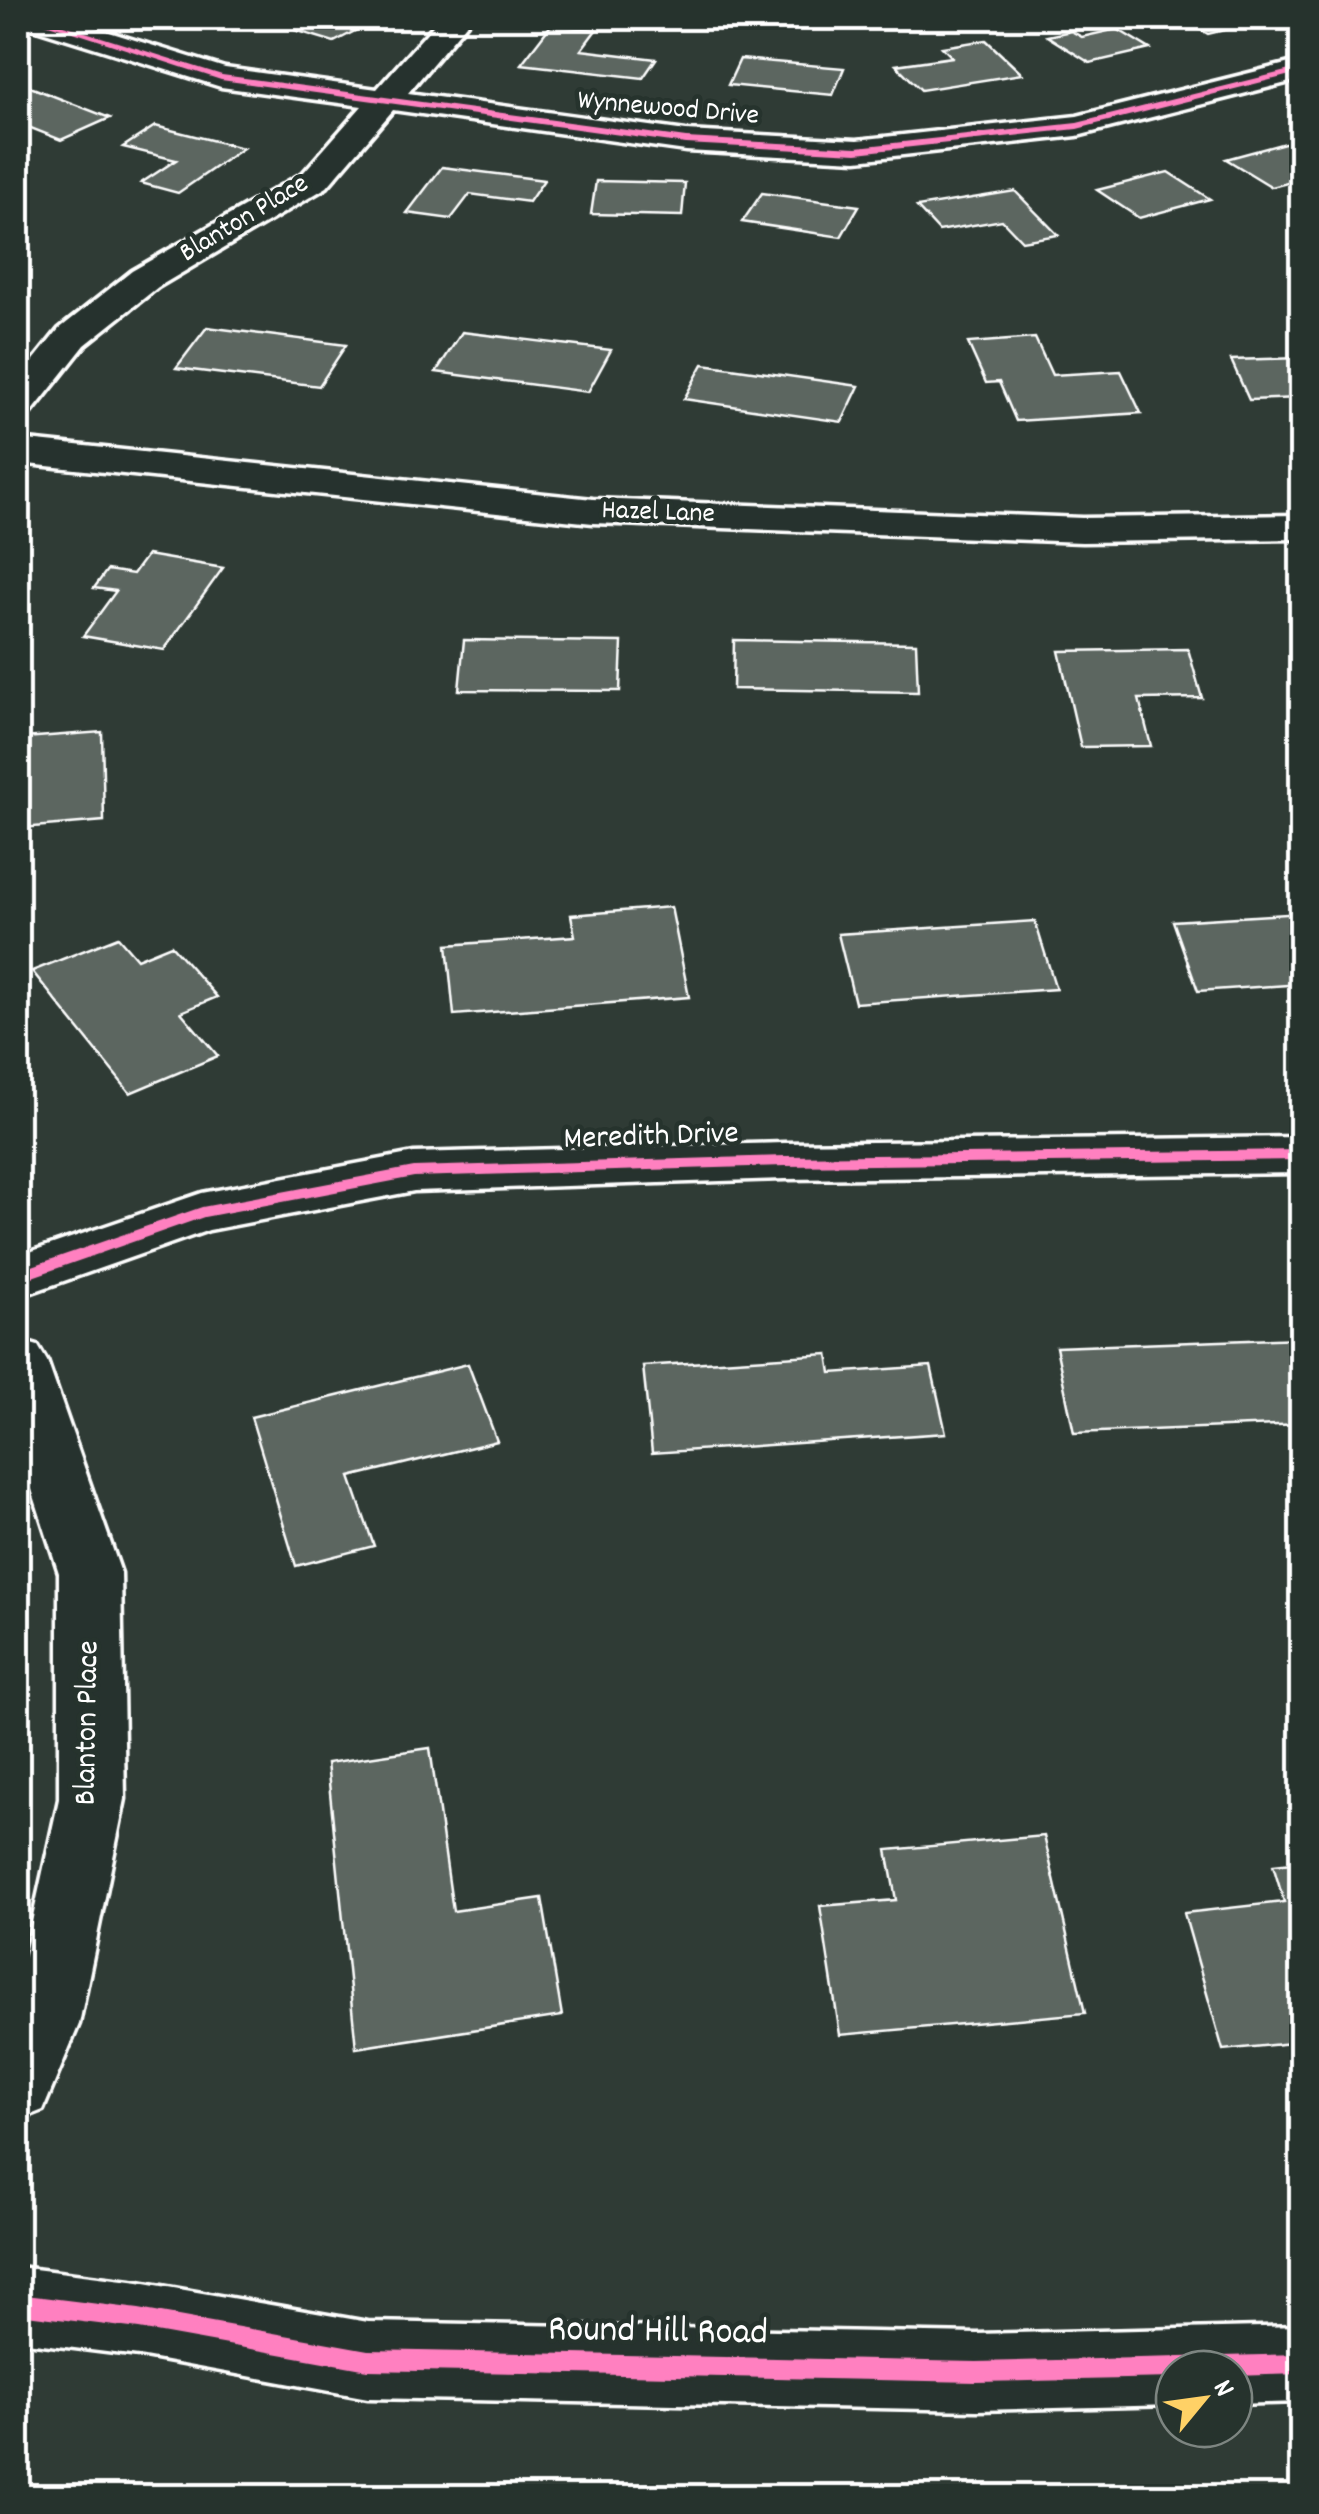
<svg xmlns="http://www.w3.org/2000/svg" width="1319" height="2514" viewBox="0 0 1319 2514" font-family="Dekko,sans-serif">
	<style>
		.building { fill: #5b6661; stroke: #fff; stroke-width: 2.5 }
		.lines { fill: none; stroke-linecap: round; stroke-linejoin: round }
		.street-casing { stroke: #fff; stroke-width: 7 }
		.street { fill: #26332d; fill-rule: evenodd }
		.cycleway-casing { stroke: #26332d; stroke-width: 6 }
		.cycleway { fill: #ff80c0; fill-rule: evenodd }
		.labels { text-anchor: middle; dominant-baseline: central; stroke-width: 9; stroke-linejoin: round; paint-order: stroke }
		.far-street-label { font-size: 28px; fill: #fff; stroke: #26332d }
		.street-label { font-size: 32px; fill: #fff; stroke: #26332d }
		.near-street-label { font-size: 38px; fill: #fff; stroke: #26332d }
	</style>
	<rect width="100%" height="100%" fill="#2f3b35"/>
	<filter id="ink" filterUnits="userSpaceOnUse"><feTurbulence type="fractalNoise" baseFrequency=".01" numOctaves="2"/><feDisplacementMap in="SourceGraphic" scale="20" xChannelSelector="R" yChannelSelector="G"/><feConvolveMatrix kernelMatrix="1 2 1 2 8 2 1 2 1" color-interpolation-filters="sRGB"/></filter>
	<g filter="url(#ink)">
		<!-- building -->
		<g class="building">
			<polygon points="255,18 380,18 334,42"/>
			<polygon points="1180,18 1268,18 1270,19 1208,34"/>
			<polygon points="551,25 596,30 581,50 656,59 643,78 521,64"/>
			<polygon points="1117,29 1150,49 1090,63 1047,36 1071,31 1082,37"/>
			<polygon points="986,40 1022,74 921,90 896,65 952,57 942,47"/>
			<polygon points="740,59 844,68 833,95 728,85"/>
			<polygon points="20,83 110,118 61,140 18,123"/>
			<polygon points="155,126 243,148 178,193 141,183 176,160 123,147"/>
			<polygon points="1292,141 1302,147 1302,175 1294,177 1299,180 1272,187 1226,159"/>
			<polygon points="442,167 544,180 529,202 470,194 451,219 407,213"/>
			<polygon points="1168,172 1210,199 1139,218 1097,190"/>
			<polygon points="596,181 685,183 682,216 591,214"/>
			<polygon points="1015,191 1058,235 1022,241 1002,220 939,231 917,207"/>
			<polygon points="762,193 859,206 841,237 742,222"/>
			<polygon points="207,327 346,345 319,386 176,368"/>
			<polygon points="462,332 611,350 588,392 436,372"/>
			<polygon points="1035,338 1052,375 1121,371 1141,413 1016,421 999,382 986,383 968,343"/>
			<polygon points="1302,358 1302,398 1249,400 1231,360"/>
			<polygon points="703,364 859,386 842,422 684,399"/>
			<polygon points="147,555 223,568 164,650 83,636 116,591 94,588 107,570 133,574"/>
			<polygon points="464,640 622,642 620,691 459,690"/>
			<polygon points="734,640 916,643 918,692 733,689"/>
			<polygon points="1188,649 1202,698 1139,699 1151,746 1081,747 1059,651"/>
			<polygon points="102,732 104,821 22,828 24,738"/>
			<polygon points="671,907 689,997 454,1015 447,945 575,936 571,915"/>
			<polygon points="1302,913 1302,984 1198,991 1173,921"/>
			<polygon points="1035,921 1056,989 855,1003 838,934"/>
			<polygon points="118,937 137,959 171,945 217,997 181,1012 218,1056 130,1093 32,971"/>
			<polygon points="1302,1338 1302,1424 1074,1433 1056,1347"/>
			<polygon points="828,1354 831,1373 931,1366 946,1433 652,1453 643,1366"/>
			<polygon points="468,1364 497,1441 350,1477 374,1546 296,1566 251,1417"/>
			<polygon points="430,1748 453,1911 542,1898 562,2016 356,2048 327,1763"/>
			<polygon points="1044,1836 1085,2013 840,2035 820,1906 896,1900 887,1850"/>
			<polygon points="1302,1862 1302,2042 1223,2050 1184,1913 1284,1902 1273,1865"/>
		</g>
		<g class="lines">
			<defs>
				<g id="street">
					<polygon points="19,18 64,18 225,68 377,89 440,18 471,18 408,93 686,131 857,140 1077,116 1302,60 1302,79 1077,136 857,160 686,151 393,110 327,187 158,287 85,345 32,412 18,416 18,380 59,329 132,271 303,173 362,106 221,87 23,25"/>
					<polygon points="18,439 593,499 1082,518 1302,515 1302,539 1082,542 593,523 18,463"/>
					<polygon points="1302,1137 1302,1173 785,1179 414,1191 209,1230 18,1297 18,1256 202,1193 414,1153 785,1143"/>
					<polygon points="18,1340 38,1346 47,1361 121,1573 125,1799 79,2024 43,2110 18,2120 18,1986 59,1799 59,1573 18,1446"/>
					<polygon points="18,2267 139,2282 368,2322 977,2334 1302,2326 1302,2402 1234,2404 1234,2369 1174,2369 1174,2405 977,2410 368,2398 139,2356 18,2341"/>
				</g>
			</defs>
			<!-- street casing -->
			<use href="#street" class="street-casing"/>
			<!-- street -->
			<use href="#street" class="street"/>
			<defs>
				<g id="cycleway">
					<polygon points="30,18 41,18 222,75 686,138 857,147 1077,123 1302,67 1302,72 1077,129 857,153 686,144 221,80"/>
					<polygon points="1302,1150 1302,1160 785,1166 414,1177 204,1217 18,1282 18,1271 202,1207 414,1167 785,1156"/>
					<polygon points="18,2294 139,2309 368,2350 977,2362 1302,2354 1302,2374 1234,2376 1234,2369 1174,2369 1174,2378 977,2382 368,2370 139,2329 18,2314"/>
				</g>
			</defs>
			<!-- cycleway casing -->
			<use href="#cycleway" class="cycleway-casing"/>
			<!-- cycleway -->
			<use href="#cycleway" class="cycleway"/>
		</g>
	</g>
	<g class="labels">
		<!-- far-street labels -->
		<g class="far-street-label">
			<text transform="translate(668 110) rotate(5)">Wynnewood Drive</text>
			<text transform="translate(245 220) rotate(-31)">Blanton Place</text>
			<text transform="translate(658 514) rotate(2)">Hazel Lane</text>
		</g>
		<!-- street labels -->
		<g class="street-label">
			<text transform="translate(651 1138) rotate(-2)">Meredith Drive</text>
			<text transform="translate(89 1723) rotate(-89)">Blanton Place</text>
		</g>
		<!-- near-street labels -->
		<g class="near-street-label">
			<text transform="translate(658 2333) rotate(1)">Round Hill Road</text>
		</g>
	</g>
	<!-- margin -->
	<rect width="1319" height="2514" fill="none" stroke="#26332d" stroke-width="60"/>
	<rect x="30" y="30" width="1259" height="2454" fill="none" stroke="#fff" stroke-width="4" filter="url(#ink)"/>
	<!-- north arrow -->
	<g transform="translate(1204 2399) rotate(61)"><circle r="48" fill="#26332d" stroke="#7d8581" stroke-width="2.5"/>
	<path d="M0-8L18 38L0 25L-18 38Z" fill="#ffd166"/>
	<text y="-15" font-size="28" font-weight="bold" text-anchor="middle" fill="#ffffff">N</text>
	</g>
</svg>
